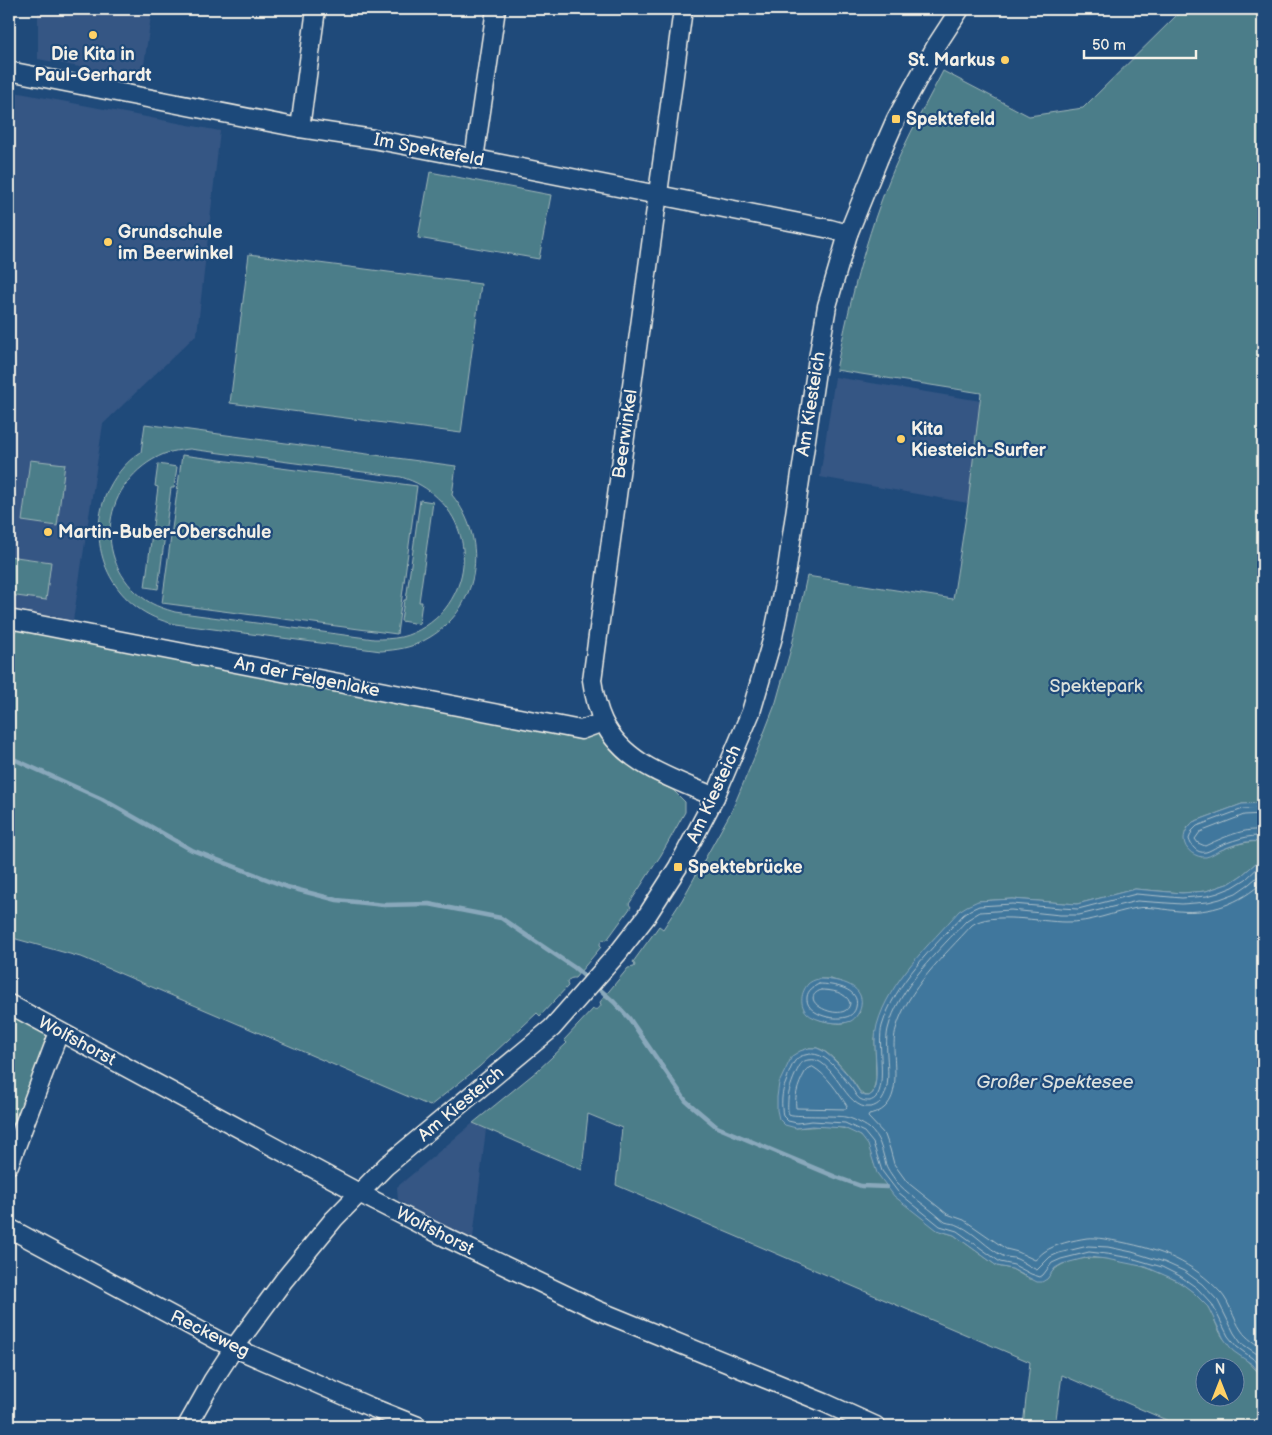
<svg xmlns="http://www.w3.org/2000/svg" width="1272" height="1435" viewBox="0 0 1272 1435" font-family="'Balsamiq Sans',sans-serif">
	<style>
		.built { fill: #355684 }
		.green { fill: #4c7d89; stroke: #a0b7b8; fill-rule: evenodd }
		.water { fill: #41779d; stroke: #89a8bb }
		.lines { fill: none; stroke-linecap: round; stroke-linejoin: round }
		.shore { stroke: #acc0ca; stroke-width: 1 }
		.stream { stroke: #89a8bb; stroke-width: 4.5 }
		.minor-casing { stroke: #f4f1e8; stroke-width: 21 }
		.minor { stroke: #1f4a7a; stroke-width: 18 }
		.poi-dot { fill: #ffd166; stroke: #1f4a7a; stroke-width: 2 }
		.labels { text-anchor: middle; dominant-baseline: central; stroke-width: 4.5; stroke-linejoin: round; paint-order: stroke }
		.poi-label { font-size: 18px; font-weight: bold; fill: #f4f1e8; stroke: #1f4a7a; text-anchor: start }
		.street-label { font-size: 18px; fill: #f4f1e8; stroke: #1f4a7a }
		.park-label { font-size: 18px; fill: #dbe0da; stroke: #1f4a7a }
		.water-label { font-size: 19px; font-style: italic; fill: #d9dfdd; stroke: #1f4a7a }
	</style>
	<rect width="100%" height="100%" fill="#1f4a7a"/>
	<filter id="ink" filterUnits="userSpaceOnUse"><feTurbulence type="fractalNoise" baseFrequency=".02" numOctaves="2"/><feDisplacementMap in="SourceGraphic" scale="10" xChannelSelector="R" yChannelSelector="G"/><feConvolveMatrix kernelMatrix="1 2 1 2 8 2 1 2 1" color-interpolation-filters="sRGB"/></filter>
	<g filter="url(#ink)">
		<!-- built -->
		<g class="built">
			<polygon points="38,9 152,9 142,79 38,59"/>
			<polygon points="9,91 220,131 197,334 103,424 73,621 9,609"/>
			<polygon points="835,377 981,401 968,503 820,477"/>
			<polygon points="473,1123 486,1129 473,1238 440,1224 398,1200 397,1187"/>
		</g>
		<!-- green -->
		<g class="green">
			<path d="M1183,9H1263V803L1242,804L1193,822L1188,827L1185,833L1201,857C1217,852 1248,837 1263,843V857L1242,875L1230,883L1206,891L1182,893L1135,889L1077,904L1012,899L978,901L905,973L883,1009L875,1038L876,1079L873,1093L869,1096C861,1096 859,1090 855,1084C847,1073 830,1051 817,1048C814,1048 812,1048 809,1048L796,1128C819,1126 855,1122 869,1145C872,1151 873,1158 874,1164L937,1230L954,1235L997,1266L1012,1269L1029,1279H1047C1069,1237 1167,1267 1194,1293C1200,1297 1206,1303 1210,1310C1215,1319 1218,1332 1225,1340C1235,1351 1248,1360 1258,1372C1259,1373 1262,1375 1263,1377C1265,1381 1263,1419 1263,1426H1180L1062,1375L1055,1426H1023L1030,1362L616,1185L622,1128L588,1114L582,1170L473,1123L537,1071L567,1043L564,1040L593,1009C597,1010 599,1009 601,1005L600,1002L628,968L634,967L635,965L633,962L659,926L663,929L682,900L732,810L759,746L776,702L792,645L807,576L953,599L968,503L981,393L836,370C851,296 869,222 901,153C914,125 929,98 943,71L1029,116L1083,108ZM818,979H830L841,982L860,1012C846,1027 840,1024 820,1020ZM1204,1368H1234V1398H1204Z"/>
			<polygon points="430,172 551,195 539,259 418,238"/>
			<polygon points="249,254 481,284 461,433 230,403"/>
			<path d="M145,424L456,466L452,495C490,541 480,611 425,640C411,648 396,650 381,651L175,624C116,612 85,552 105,497C112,479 125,462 141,452ZM190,449L401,477C459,494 483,560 445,609C434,622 418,633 401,637C392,639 383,639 374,639L175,612C165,609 155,606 146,600C90,561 102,480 164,454C172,451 181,450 190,449Z"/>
			<polygon points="182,455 417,486 397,634 162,603"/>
			<polygon points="30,460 65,464 57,526 22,521"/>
			<polygon points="158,464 177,467 174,488 171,488 158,589 145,587 158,487 155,486"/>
			<polygon points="420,500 433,502 419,602 422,602 419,624 401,621 404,600 406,600"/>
			<polygon points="9,556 51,562 46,600 9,595"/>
			<path d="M9,627L574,736L599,734L618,758L651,780L673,790L685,802V812L661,855L629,904L631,907L607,940C603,939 601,940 600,944L601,947L575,978C570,978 569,979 567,983L568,986L540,1016L537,1013L479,1067L430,1106L84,958L9,937Z"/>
			<polygon points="9,1015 48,1036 15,1125 9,1122"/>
		</g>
		<!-- water -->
		<g class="water">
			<path d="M1263,803V843C1251,838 1233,845 1221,850C1216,852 1211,856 1206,857C1196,858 1184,850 1184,839C1184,832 1189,826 1193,822L1242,804Z"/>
			<path d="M1263,857V1377L1253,1365L1233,1351L1224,1339L1208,1307L1193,1292L1178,1281L1146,1267L1106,1259L1089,1257L1062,1264L1055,1268L1047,1279L1042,1282H1037L1012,1269L997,1266L954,1235L937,1230L894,1196L877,1173L868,1145L861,1136L844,1128L812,1126L796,1128L785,1125L779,1119L777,1110V1097L779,1083L792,1056L800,1051L809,1048H817L825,1052L834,1060L848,1075L861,1094L865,1096H869L873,1093C881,1072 871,1047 877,1025C889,981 930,944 959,911L967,906L978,901L1012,899L1077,904L1135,889L1182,893L1206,891L1230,883L1242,875Z"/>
			<path d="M818,979C834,979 865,983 861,1006C860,1012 856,1018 851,1021C840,1026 814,1021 807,1013C799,1005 801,992 808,984C810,982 814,980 818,979Z"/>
		</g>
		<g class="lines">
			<!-- shore -->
			<g class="shore">
				<path d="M1263,808L1243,809L1197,826L1192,831L1189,839C1191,846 1197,854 1206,852C1210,851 1214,848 1217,847C1228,842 1252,833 1263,837"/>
				<path d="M1263,814L1244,815L1200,832L1195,839L1198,843L1205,846C1220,839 1247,826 1263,831"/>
				<path d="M1263,863L1246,879L1233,887L1218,893L1207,896L1182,898L1136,894L1078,909L1061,908L1012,904L979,906L970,910L963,915C933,948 895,982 882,1026C877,1044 887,1085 876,1097C875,1099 872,1100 870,1101C867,1101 864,1101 862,1100C856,1098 854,1090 850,1086C839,1072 825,1049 805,1055C801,1056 798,1057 795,1061C791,1066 788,1075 786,1082C781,1093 781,1105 783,1116L788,1121L797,1123L812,1121L845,1123L864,1132L873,1143L882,1171L898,1192L940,1226L957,1231L1000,1262L1014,1265L1031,1274L1040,1277L1043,1275L1052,1263L1061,1259L1089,1252L1107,1254L1131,1258L1162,1267L1180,1276L1197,1288L1212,1304L1228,1336L1237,1347L1256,1361L1263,1370"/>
				<path d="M1263,872L1249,884L1236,893L1220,899L1208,902L1182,904L1137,901L1079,915H1060L1011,910L980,912L967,920C939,950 898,988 888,1029C883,1050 894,1082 882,1100C880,1103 874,1107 870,1107C845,1111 833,1054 808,1060C803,1061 801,1063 799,1067C794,1076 789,1088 788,1099C788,1102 787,1111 789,1114C792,1117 836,1115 845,1117C852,1118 863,1124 869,1128C880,1138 881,1147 885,1161C886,1168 892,1175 896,1181C906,1193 921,1202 933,1212C937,1215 941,1219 945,1222C950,1224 955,1223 960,1226C975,1233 987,1248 1003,1256C1007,1258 1013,1257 1017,1259C1024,1262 1030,1267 1037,1270L1050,1257L1059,1253L1088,1246L1108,1247L1132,1252L1164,1262L1184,1271L1202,1284L1218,1301L1234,1333L1241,1343L1260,1356L1263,1360"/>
				<path d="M1263,882C1240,903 1211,914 1179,911C1166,910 1150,906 1137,908C1113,912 1091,923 1066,922C1041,922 991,911 972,925C945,955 907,989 896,1029C888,1057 910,1106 869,1115L868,1117L885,1135L890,1149L894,1164L907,1182L947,1214L964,1220L1006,1249L1018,1252L1035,1260C1038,1258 1041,1254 1044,1252C1055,1244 1074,1240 1087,1238C1098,1237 1110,1240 1121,1242C1161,1250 1193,1262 1221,1293C1230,1303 1233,1318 1241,1330C1247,1339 1255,1343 1263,1349"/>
				<path d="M819,984C832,984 861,988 856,1007C855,1012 851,1016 846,1017C833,1021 805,1014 807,997C808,990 813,987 819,984Z"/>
				<path d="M821,990C831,990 846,992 850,1003C847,1026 793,1001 821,990Z"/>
				<path d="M813,1067C827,1075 838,1092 847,1106L846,1109L796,1108C794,1094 800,1080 807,1069Z"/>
			</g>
			<!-- stream -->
			<g class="stream">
				<polyline points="9,757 102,799 192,850 287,887 337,900 384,905 429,904 501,918 575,968 590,981"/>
				<polyline points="596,986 614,1002 629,1018 686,1101 717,1127 836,1177 861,1186 887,1187"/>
			</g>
			<defs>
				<g id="minor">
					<path d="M683,9L592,680C594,694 597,708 603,721C624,765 674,779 715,797"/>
					<polyline points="9,71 300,128 373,139 456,155 830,229 848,234"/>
					<polyline points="300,128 316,9"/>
					<polyline points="474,159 496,9"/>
					<polyline points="9,619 581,730 603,722"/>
					<polyline points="9,1004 359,1193 445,1237 597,1310 825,1403 876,1426"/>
					<polyline points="9,1165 56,1040 60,1033"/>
					<polyline points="9,1228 219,1341 368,1406 418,1426"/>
					<polyline points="187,1426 213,1380 234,1348 284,1280 334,1219 386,1166 552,1028 618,953 646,917 678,867 696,833 715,797 751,712 773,637 787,569 816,371 827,306 848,234 878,160 896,119 936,46 960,9"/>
				</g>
			</defs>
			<!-- minor casing -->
			<use href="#minor" class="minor-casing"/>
			<!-- minor -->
			<use href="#minor" class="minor"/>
		</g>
	</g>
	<!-- markers -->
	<g class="poi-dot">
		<circle cx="93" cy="35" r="5"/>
		<circle cx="1005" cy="60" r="5"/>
		<rect x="891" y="114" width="10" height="10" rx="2.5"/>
		<circle cx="108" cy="242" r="5"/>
		<circle cx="901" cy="439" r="5"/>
		<circle cx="48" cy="532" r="5"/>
		<rect x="673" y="862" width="10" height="10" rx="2.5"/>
	</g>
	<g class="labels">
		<!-- poi labels -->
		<g class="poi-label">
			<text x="93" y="54" text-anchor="middle">Die Kita in<tspan x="93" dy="21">Paul-Gerhardt</tspan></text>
			<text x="995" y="60" text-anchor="end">St. Markus</text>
			<text x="906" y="119">Spektefeld</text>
			<text x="118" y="232">Grundschule<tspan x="118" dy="21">im Beerwinkel</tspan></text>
			<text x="911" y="429">Kita<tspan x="911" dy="21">Kiesteich-Surfer</tspan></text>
			<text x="58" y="532">Martin-Buber-Oberschule</text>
			<text x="688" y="867">Spektebrücke</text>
		</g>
		<!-- street labels -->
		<g class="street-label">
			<text transform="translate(429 150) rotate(11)">Im Spektefeld</text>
			<text transform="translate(811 404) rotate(-81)">Am Kiesteich</text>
			<text transform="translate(625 434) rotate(-82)">Beerwinkel</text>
			<text transform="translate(307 677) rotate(11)">An der Felgenlake</text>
			<text transform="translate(714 794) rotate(-65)">Am Kiesteich</text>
			<text transform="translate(77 1041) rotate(28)">Wolfshorst</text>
			<text transform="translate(461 1104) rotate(-40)">Am Kiesteich</text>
			<text transform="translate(435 1231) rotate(27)">Wolfshorst</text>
			<text transform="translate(210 1334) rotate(26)">Reckeweg</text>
		</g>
		<!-- park labels -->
		<g class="park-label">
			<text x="1096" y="686">Spektepark</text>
		</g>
		<!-- water labels -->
		<g class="water-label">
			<text x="1055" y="1082">Großer Spektesee</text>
		</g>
	</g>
	<!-- margin -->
	<rect width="1272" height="1435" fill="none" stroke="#1f4a7a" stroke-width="30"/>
	<rect x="15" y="15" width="1242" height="1405" fill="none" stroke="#f4f1e8" stroke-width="2" filter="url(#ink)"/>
	<!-- north arrow -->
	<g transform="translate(1220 1382)"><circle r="24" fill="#1f4a7a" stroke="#748da6"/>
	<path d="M0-4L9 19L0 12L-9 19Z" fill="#ffd166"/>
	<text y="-8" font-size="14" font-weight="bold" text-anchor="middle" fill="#f4f1e8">N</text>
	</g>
	<!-- scale -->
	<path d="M1084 50v8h112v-8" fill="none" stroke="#f4f1e8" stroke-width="2.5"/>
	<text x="1092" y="50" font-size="15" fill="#f4f1e8" stroke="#1f4a7a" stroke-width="4" paint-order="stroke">50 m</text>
</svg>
